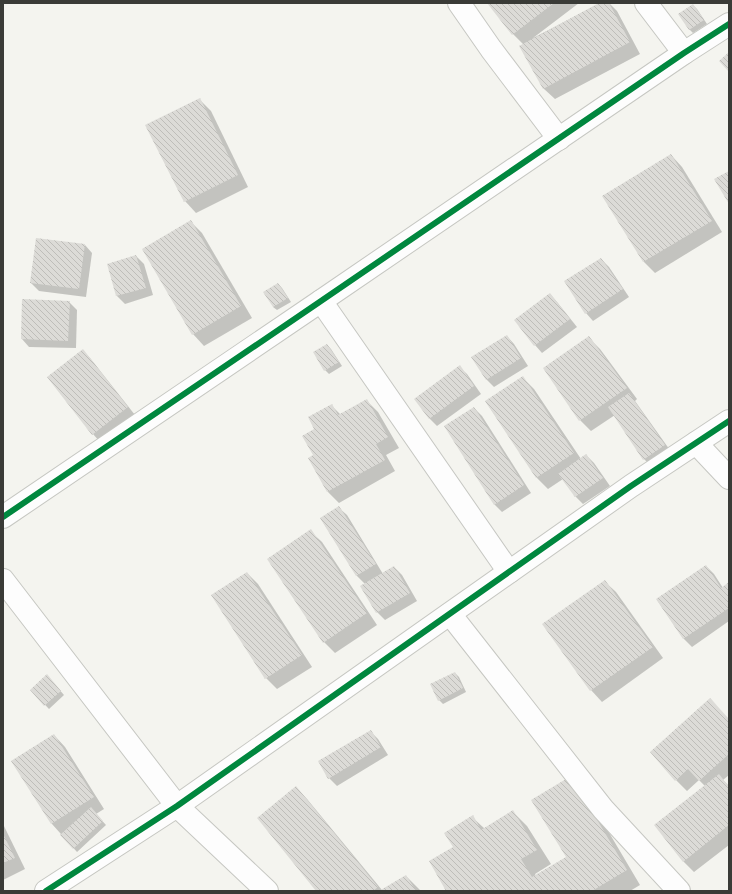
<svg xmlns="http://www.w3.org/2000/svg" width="732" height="894" viewBox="0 0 732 894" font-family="Karla,sans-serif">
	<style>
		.shadow { fill: #0003 }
		.building { fill: url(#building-back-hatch) }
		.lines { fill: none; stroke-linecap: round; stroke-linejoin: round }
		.minor-casing { stroke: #c6c7c2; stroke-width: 24 }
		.minor { stroke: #fdfdfd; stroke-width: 22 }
		.cycleway-casing { stroke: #fff; stroke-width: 8 }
		.cycleway { stroke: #00873e; stroke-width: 6 }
	</style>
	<defs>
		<pattern id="building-back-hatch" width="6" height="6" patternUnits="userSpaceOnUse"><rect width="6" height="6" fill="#dcdbd7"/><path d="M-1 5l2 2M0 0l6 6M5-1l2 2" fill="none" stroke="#bebdb9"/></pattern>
	</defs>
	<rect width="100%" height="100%" fill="#f4f4ef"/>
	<!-- shadow -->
	<g class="shadow">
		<polygon points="488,3 579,3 533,38 601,3 609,3 617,11 640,54 555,99 543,88 524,45 513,34"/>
		<polygon points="693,5 697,9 707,24 693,33 690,30 679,14"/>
		<polygon points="199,99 211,111 248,187 196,213 185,201"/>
		<polygon points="671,155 682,167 722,232 655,273 644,262 603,196"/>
		<polygon points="191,222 202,233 252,318 204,346 193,334"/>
		<polygon points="85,245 92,253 86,297 39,291 31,283"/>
		<polygon points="136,256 144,264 153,295 125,304 117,296 108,265"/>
		<polygon points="601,259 609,267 629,297 593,321 586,313"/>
		<polygon points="278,284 282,288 291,302 277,310 273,307"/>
		<polygon points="550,294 557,302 577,327 542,353 535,345"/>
		<polygon points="23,300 69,302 77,310 76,348 29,347 22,339"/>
		<polygon points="507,336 514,344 528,366 494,387 486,379"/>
		<polygon points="589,338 600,349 637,399 635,401 672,453 652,467 644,459 615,415 591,431 580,420"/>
		<polygon points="327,345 331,349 342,366 329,374 325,370 314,352"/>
		<polygon points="83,351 90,358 135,415 100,442 93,434"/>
		<polygon points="459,367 467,374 481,394 437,426 429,418"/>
		<polygon points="523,378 534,389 581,459 586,455 594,463 610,486 583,504 576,497 563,479 548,489 537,478 486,402"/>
		<polygon points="366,400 378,412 399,448 386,455 395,471 339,503 328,492 309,459 315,456 316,429 332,406 341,415"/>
		<polygon points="474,408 482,416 531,493 502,512 494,504"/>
		<polygon points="339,508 347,515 383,574 394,567 402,575 417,601 385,620 377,612 365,584 357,576 321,519"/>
		<polygon points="310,531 322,542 377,625 335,653 324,642"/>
		<polygon points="706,566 714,574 723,588 729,583 729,621 692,647 684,639 657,600"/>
		<polygon points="247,573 258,584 312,667 277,689 266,678"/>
		<polygon points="604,581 616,592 663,658 602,702 591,690"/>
		<polygon points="455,673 459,677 466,692 443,704 439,700"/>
		<polygon points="50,679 64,695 49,709 31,690"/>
		<polygon points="729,720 729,775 723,780 729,786 729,845 694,872 683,861 705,786 699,780 687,791 676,780"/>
		<polygon points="370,731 378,739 388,755 337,786 329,778"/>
		<polygon points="54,735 65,747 104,809 96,814 106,825 77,852 52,824 12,761"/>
		<polygon points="296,788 307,799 382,890 406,876 421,891 318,891"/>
		<polygon points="585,792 640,885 630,891 448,891 454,847 472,817 485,829 513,812 527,826 551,864 535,874 536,876 567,857"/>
		<polygon points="3,824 25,869 3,880"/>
	</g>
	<!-- building -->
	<g class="building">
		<polygon points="487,3 554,3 512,35"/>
		<polygon points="599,3 609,3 630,42 543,89 519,46"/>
		<polygon points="693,4 704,20 689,30 678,14"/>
		<polygon points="729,52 729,72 719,61"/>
		<polygon points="200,98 238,175 184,202 145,125"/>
		<polygon points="671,154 712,221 643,262 602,196"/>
		<polygon points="729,171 729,204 714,179"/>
		<polygon points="191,220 241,306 192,335 142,249"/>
		<polygon points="36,238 85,244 79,289 30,283"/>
		<polygon points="136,255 146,288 116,296 107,264"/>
		<polygon points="601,258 623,289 585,314 564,281"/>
		<polygon points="278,283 288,298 273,307 263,292"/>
		<polygon points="550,293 570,319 534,346 514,320"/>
		<polygon points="22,299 70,301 68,341 21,339"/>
		<polygon points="507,335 521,358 486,380 471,357"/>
		<polygon points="589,336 627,388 579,421 543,368"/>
		<polygon points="327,344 339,362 324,371 313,352"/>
		<polygon points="83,349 128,407 92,435 47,377"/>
		<polygon points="460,365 474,386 429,419 414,399"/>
		<polygon points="523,376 574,453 536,478 485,401"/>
		<polygon points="629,393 665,445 643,460 608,407"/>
		<polygon points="367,399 388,437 376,444 385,460 327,492 308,458 313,455 302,436 314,429 308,417 332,404 338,415"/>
		<polygon points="474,407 524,485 494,505 444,426"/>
		<polygon points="586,454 603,478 575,497 558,474"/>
		<polygon points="339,506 376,564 356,576 320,518"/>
		<polygon points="311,529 367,613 323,643 267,559"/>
		<polygon points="706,565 721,588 729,582 729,608 683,639 656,599"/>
		<polygon points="394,566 410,593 376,613 360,586"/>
		<polygon points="247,572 302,655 265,679 211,595"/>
		<polygon points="605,580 653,647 590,691 542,624"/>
		<polygon points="455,672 463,688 438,701 430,684"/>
		<polygon points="47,674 61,691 44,706 30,690"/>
		<polygon points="710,698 729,719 729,754 699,781 688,769 675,781 650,752"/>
		<polygon points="371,730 381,747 328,779 318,761"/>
		<polygon points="54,734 94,797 51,824 11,761"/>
		<polygon points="719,774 729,787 729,825 683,862 654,825"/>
		<polygon points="571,776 627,870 592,891 446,891 429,861 453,847 444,833 473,815 481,830 513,810 537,850 521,859 532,877 566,857 531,800"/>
		<polygon points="296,786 378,887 373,891 316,891 257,818"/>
		<polygon points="91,807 103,821 73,849 60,835"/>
		<polygon points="3,834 15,858 3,863"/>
		<polygon points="406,875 416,891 379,891"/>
	</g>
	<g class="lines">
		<defs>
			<g id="minor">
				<polyline points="459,3 491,49 559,139"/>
				<polyline points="646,3 684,53"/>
				<polyline points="321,301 509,572"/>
				<polyline points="696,443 729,478"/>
				<polyline points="3,517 321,301 684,53 729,24"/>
				<polyline points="3,580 177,806 267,891"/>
				<polyline points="450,614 603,809 679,891"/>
				<polyline points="46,891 177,806 631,486 729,421"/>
			</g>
		</defs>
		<!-- minor casing -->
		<use href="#minor" class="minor-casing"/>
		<!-- minor -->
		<use href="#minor" class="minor"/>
		<defs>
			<g id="cycleway">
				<polyline points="3,517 321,301 684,53 729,24"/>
				<polyline points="46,891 177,806 631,486 729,421"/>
			</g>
		</defs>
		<!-- cycleway casing -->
		<use href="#cycleway" class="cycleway-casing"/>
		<!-- cycleway -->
		<use href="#cycleway" class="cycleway"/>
	</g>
	<!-- border -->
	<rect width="732" height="894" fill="none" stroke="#3a3b37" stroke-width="8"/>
</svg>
